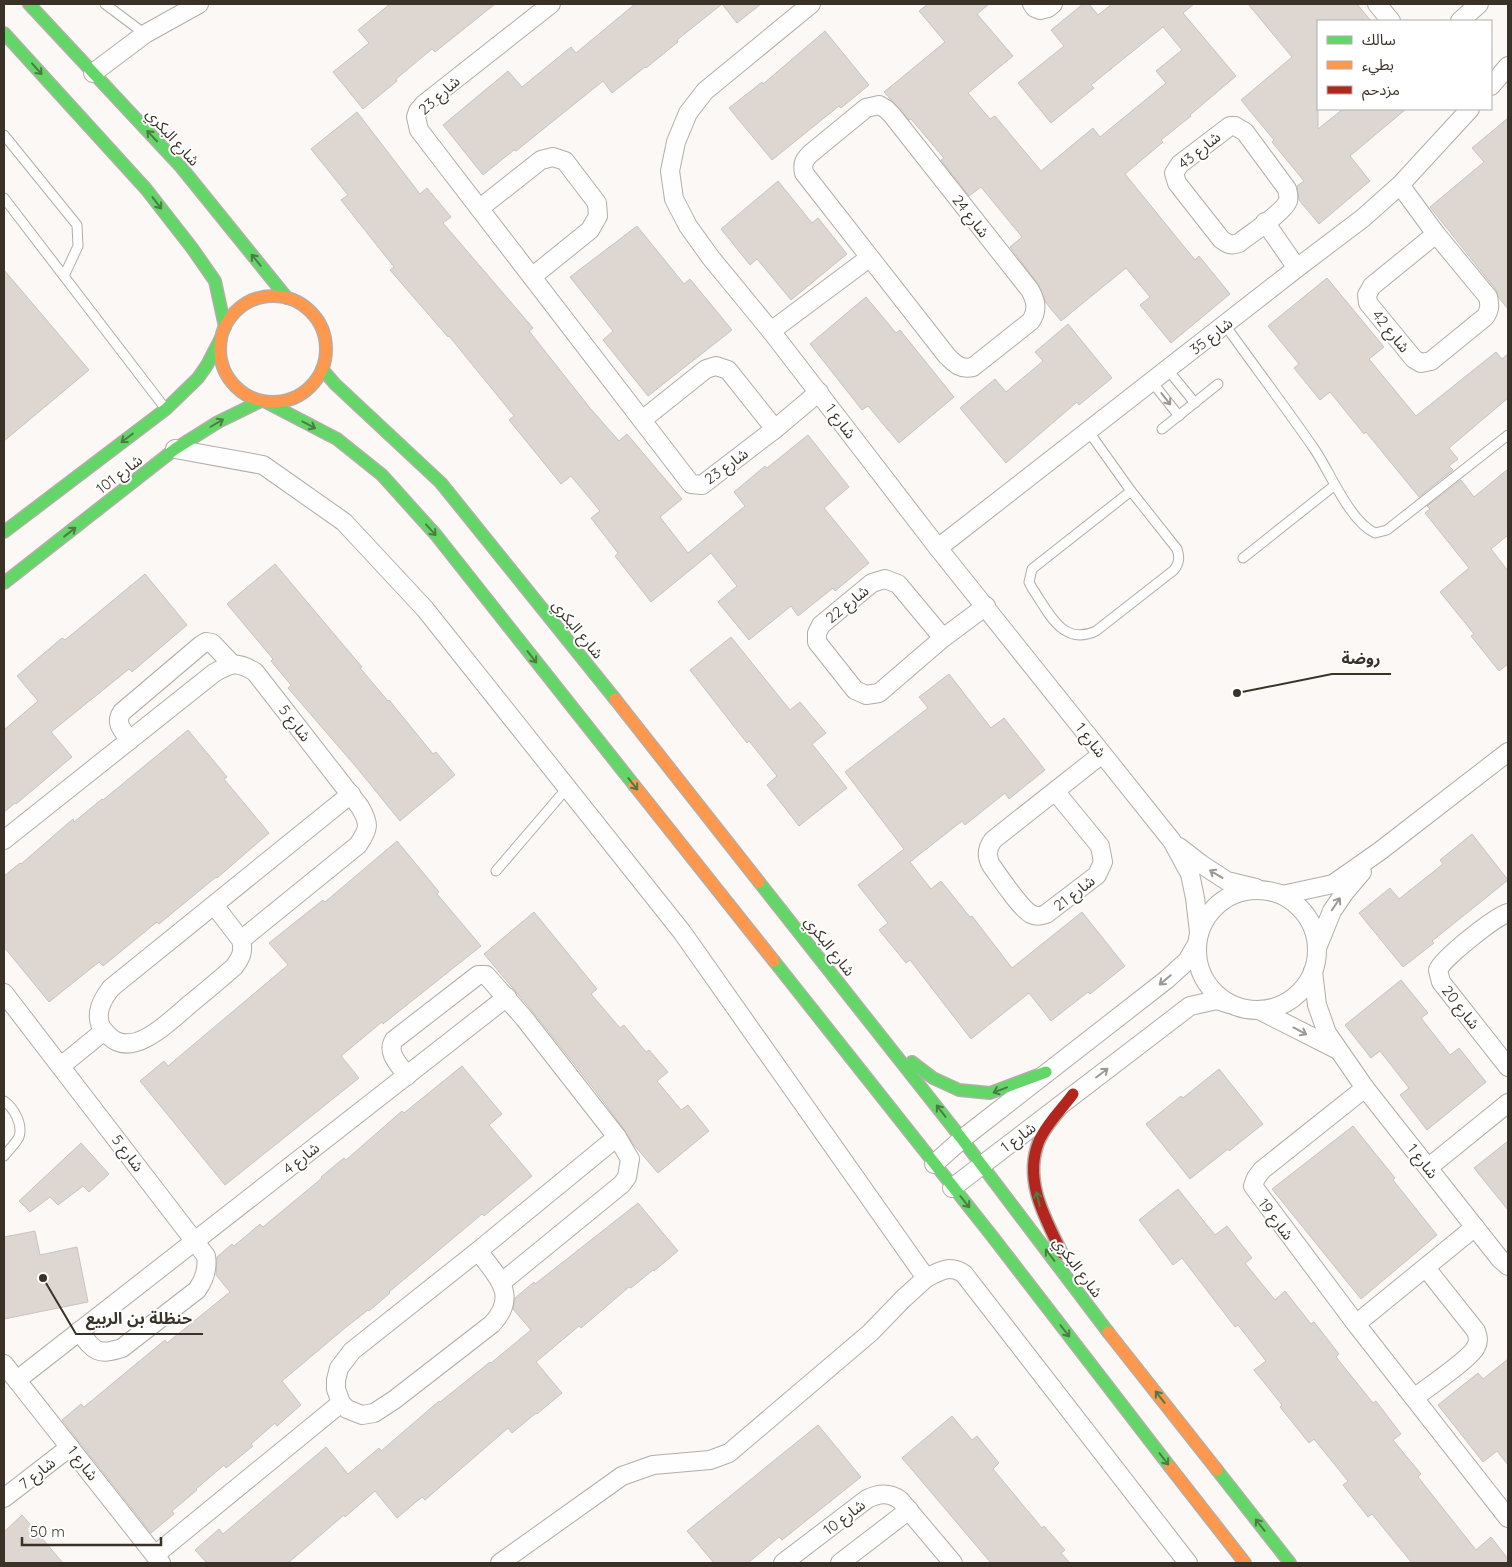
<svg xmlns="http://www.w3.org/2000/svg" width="1512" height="1567" viewBox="0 0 1512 1567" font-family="Quicksand,'Noto Sans Arabic',sans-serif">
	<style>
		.building { fill: #ddd6d1; stroke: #cac3bf }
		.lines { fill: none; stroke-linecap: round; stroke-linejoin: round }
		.lane-casing { stroke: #b2aea7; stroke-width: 11 }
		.street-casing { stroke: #b2aea7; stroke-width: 20 }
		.fast-casing { stroke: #b2aea7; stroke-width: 14 }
		.slow-casing { stroke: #b2aea7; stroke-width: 14 }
		.jam-casing { stroke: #b2aea7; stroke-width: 14 }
		.lane { stroke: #fefefe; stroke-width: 9 }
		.street { stroke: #fefefe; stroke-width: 18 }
		.fast { stroke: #63d668; stroke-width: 11 }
		.slow { stroke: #ff974d; stroke-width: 11 }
		.jam { stroke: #b3261e; stroke-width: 11 }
		.oneway { stroke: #4c7c44 }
		.oneway2 { stroke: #9c9892 }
		.labels { text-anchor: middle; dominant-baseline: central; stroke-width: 4; stroke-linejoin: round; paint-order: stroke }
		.street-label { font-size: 15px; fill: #3a3227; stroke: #fff }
		.leader { fill: none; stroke: #3a3227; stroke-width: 2 }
		.callout-dot { fill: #3a3227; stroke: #fff; stroke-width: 2 }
		.callout-label { font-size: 16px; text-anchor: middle; font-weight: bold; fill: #3a3227; stroke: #fff; stroke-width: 4; stroke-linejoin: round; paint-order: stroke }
	</style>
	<rect width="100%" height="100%" fill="#fbf8f5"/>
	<!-- building -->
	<g class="building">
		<polygon points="390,4 495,4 435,52 432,49 396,79 397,81 363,109 333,72 369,43 358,30"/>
		<polygon points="635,4 761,4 737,23 722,4 677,40 678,42 646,68 645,67 612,93 603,81 516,151 514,150 483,175 443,125 508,71 522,87 571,47 576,53"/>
		<polygon points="928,4 989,4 977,14 1013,56 968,93 990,119 995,116 1041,171 1093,128 1100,137 1166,83 1156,71 1182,50 1163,27 1091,85 1094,88 1051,123 1018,83 1064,46 1051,30 1083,4 1089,4 1098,15 1112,4 1194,4 1183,13 1236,76 1190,115 1191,116 1161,140 1163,142 1125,174 1195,260 1199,256 1230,294 1171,343 1140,305 1150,297 1126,268 1061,321 1046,303 1038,284 1010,247 1022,237 981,187 969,196 941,160 944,158 911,119 909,120 884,92 945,42 919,11"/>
		<polygon points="1248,4 1357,4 1371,21 1318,21 1318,129 1343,109 1406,109 1350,156 1370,181 1319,224 1299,200 1297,186 1304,181 1272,142 1274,140 1241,100 1292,57"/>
		<polygon points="825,31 869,85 841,108 839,106 772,160 729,108 762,82 763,84"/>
		<polygon points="357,112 420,194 427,188 451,217 443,223 533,328 529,331 590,408 619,441 627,434 682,499 660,517 688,553 745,506 734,492 765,466 767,468 808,435 849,487 824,508 869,563 835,591 833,588 798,616 791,606 749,640 718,602 737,586 711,553 651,602 615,556 618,553 591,518 600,511 571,476 561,484 509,420 514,416 449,336 448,337 390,270 394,267 341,200 348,195 311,149"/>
		<polygon points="1508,118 1508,309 1499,298 1496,290 1430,207 1484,162 1472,148"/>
		<polygon points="778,181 812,223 818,218 847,254 791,300 757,259 750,265 721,229"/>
		<polygon points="637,226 684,284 690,279 732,330 648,396 603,340 613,331 570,277"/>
		<polygon points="4,270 89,370 4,441"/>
		<polygon points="1327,278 1384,347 1369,359 1416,416 1496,352 1502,359 1508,354 1508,398 1449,448 1458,459 1449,466 1453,470 1419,497 1366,432 1364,434 1330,392 1320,400 1294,368 1299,364 1268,326"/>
		<polygon points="866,297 896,333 900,330 954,397 899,443 868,406 862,410 810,344"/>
		<polygon points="1068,324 1112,378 1079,405 1077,402 1006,463 960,408 995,379 1006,392 1043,361 1035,352"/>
		<polygon points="1508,469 1508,535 1491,549 1508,571 1508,664 1499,671 1471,636 1474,634 1440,592 1469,568 1425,513 1430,509 1427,506 1461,480 1474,497"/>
		<polygon points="275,564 340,641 362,667 360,668 388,701 389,700 433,754 436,752 455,775 400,821 357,768 288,688 291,685 271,661 273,659 227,604"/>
		<polygon points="145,574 187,625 132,672 129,669 51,732 72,757 16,804 15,803 4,812 4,730 38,701 17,676 62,638 65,640"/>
		<polygon points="731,637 790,710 800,702 826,733 812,744 847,788 799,826 767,785 777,776 749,741 747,743 690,670"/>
		<polygon points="949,674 991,728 1004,718 1045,770 1009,799 1005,793 965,825 962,821 910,862 931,889 941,881 970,917 972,916 1012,968 1082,912 1125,966 1090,994 1088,992 1051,1021 1029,993 971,1039 910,960 906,963 879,930 888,923 858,885 904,849 845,772 928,708 919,697"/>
		<polygon points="188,730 227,777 224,779 269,833 217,878 216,877 159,924 157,922 103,966 99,962 49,1002 4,947 4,876 20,863 21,864 73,819 74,822 102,799 103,800"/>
		<polygon points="1472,834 1508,880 1432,941 1434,943 1403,967 1359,913 1390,888 1399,899 1443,864 1440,860"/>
		<polygon points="397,841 439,892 437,894 481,946 383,1024 382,1022 341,1056 359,1078 225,1185 140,1081 164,1061 168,1066 288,965 269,943 323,900 325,902"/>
		<polygon points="534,912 597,989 591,994 620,1028 624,1025 646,1052 649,1050 668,1072 657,1081 681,1110 688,1105 709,1131 658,1173 634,1145 625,1131 597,1093 532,1011 484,954"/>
		<polygon points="1401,980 1428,1013 1421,1018 1450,1055 1459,1048 1486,1082 1427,1130 1400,1095 1409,1088 1380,1051 1371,1058 1345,1025"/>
		<polygon points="462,1066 502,1114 489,1125 532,1176 484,1216 482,1214 389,1292 390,1293 369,1311 368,1310 345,1328 282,1381 301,1405 277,1426 275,1423 251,1444 253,1446 226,1468 224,1465 196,1489 197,1490 172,1511 174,1514 151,1533 62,1420 81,1404 84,1407 165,1340 167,1343 230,1292 216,1275 217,1257 232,1244 234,1246 260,1224 263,1227 322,1178 321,1177 344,1158 346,1160 402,1111 404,1113"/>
		<polygon points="1219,1069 1263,1124 1229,1151 1228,1149 1190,1179 1146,1124 1181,1096 1183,1098"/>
		<polygon points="1353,1126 1395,1178 1393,1180 1437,1235 1361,1299 1272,1189"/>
		<polygon points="1508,1141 1508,1210 1474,1168"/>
		<polygon points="81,1143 109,1174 89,1192 83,1186 58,1205 50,1197 30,1212 19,1201"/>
		<polygon points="1178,1189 1215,1235 1227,1226 1252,1258 1245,1263 1275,1300 1285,1291 1311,1324 1314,1322 1339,1354 1336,1357 1373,1403 1376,1401 1401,1434 1393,1440 1421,1474 1418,1477 1476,1550 1491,1537 1508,1559 1508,1563 1412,1563 1372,1514 1368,1517 1343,1485 1348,1481 1314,1439 1309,1443 1280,1407 1282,1405 1254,1370 1266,1361 1238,1325 1235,1327 1182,1258 1173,1265 1139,1220"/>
		<polygon points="638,1203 678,1251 654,1271 653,1270 631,1288 629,1287 581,1328 579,1326 536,1362 562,1393 537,1414 536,1413 512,1433 508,1428 425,1500 422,1497 397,1518 375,1491 345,1517 344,1515 288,1563 207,1563 195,1550 219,1529 223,1534 326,1447 348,1474 379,1448 381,1451 439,1401 440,1402 490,1362 491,1363 531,1330 513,1309 515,1298 534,1282 535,1284"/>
		<polygon points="35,1231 40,1255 77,1247 88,1302 4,1319 4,1237"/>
		<polygon points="1508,1359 1508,1465 1497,1451 1483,1462 1438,1405 1478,1373 1483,1379"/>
		<polygon points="952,1416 972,1440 977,1436 999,1463 993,1469 1042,1528 1044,1526 1065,1550 1061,1553 1070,1563 991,1563 902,1458"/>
		<polygon points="818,1425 861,1477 782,1540 779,1537 748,1563 714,1563 687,1531"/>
		<polygon points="22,1515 63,1563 4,1563 4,1532"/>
	</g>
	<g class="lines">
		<defs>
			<g id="lane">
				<polyline points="105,4 145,34"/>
				<polyline points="4,135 77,225 78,246 64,276"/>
				<polyline points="4,198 165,408"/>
				<path d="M1225,325C1255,367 1286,408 1315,450C1330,472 1350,522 1375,533L1387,530L1508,435"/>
				<polyline points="1168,370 1195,403"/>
				<polyline points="1152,382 1179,416"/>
				<polyline points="1162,429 1218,384"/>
				<polyline points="1089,432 1131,491"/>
				<path d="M1131,491L1177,549C1180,558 1179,563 1174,570L1096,631C1062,647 1048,611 1032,588L1029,582L1032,569Z"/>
				<polyline points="1243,558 1335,485"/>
				<polyline points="496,871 567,788"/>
				<path d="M4,1101C14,1108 23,1124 19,1137C16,1143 8,1151 4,1156"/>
			</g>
			<g id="street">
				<polyline points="551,4 424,104 418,111 416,117 419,130 691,484 702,485 775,429 819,392"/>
				<polyline points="811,4 705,91 688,113 676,142 670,171 674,199 688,226 711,258 771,331 938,548 1172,841 1190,874 1195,898 1199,932"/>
				<polyline points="1032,4 1035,8 1040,10 1048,8 1053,4"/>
				<polyline points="1377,4 1391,21"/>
				<polyline points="1460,21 1479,4"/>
				<polyline points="93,73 145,34 199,4"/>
				<polyline points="1491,86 1508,66"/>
				<path d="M879,105L886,109L892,115L1030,290C1036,301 1038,310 1031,321L973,367C961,370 955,364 947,356L804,173C802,164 804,160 810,154L866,108Z"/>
				<path d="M1230,126H1235L1245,132L1287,189C1288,193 1289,196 1288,201C1283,213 1250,234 1239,243C1231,246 1227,244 1221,239L1177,183L1174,173L1180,164Z"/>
				<polyline points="1400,185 1436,234"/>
				<polyline points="480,208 541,160 553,157 565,161 597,203 598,216 590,230 533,276"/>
				<polyline points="1265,222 1297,268"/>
				<path d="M1436,234L1488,297C1490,305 1490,310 1485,317L1431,361L1421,363L1414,359L1368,303L1367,295L1372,286Z"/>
				<polyline points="771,331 869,258"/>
				<polyline points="642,420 706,369 716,366 728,370 775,429"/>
				<path d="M175,449L263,465L344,522L425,609L682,932L926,1278C940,1271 950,1264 964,1274L1188,1563"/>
				<polyline points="938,548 1297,268 1363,218 1400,185 1470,109"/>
				<polyline points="943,638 898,584 885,579 872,583 821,625 817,633 817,642 855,690 866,695 879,693 943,638 986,606"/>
				<path d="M130,740C123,731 114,723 122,712L201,645L206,642L212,643L232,664"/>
				<path d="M1055,791L1100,846L1103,862L1097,875L1046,914C1041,916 1037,917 1031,914C1020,908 999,876 991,865C986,856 987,848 993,840L1102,754"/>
				<path d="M4,840L214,673C231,663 237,661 255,672L360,807C370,824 369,829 358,845L241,940"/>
				<polyline points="1179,847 1201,864 1227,881 1256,888"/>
				<circle cx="1257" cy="950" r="60"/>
				<polyline points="1282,895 1333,884 1380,851 1508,752"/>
				<path d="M214,905L241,940C244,951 241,958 234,967C219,980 205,992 190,1004C171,1020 133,1060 109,1036C106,1033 103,1030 101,1027C95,1012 102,1000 111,988L351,794"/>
				<path d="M1508,913C1496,916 1443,958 1438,970L1441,982L1508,1067"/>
				<polyline points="1317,948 1332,911 1345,892 1362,872"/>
				<polyline points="1313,971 1317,1005 1327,1033 1365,1088 1500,1259 1508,1266"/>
				<path d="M4,993L206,1256C208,1269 205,1279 197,1290L122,1348C97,1356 94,1351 79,1331"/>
				<polyline points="1259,1010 1338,1050"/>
				<polyline points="61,1066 104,1031"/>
				<path d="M407,1076C399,1064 386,1053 394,1040L478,975H486L524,1018L617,1137L630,1159L627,1177L622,1184L502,1282"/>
				<polyline points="1365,1088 1262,1170 1256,1178 1253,1186 1356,1324 1508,1518"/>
				<polyline points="934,1164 962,1139 1166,980 1187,961 1197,944"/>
				<polyline points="1429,1167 1508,1103"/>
				<polyline points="952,1188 1190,1006 1217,1000 1229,1004"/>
				<path d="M478,1251C497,1276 519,1295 492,1324L394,1400L374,1413L362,1415L347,1409L341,1403L336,1389V1380L339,1368L352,1351L478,1251L617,1137"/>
				<polyline points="1356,1324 1475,1227"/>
				<polyline points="4,1364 161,1563"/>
				<polyline points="17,1380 507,997"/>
				<path d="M1414,1398C1427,1388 1470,1359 1476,1347C1479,1341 1478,1337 1476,1331L1426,1268"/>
				<polyline points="4,1498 70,1447"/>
				<polyline points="155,1555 341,1403"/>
				<polyline points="500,1563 622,1476 653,1465 710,1460 729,1453 870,1333 903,1299 926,1278"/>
				<path d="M783,1563L867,1499C879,1493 889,1492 900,1500L953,1563"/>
				<polyline points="840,1563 909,1510"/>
			</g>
			<g id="fast">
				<polyline points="29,4 181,167 287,298"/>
				<polyline points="4,33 146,189 192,248 215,281 225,327"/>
				<polyline points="322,369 335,384 441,483 615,699"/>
				<polyline points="266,402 337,439 382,475 436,535 634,785"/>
				<polyline points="4,532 166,409 198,378 207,365 221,338"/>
				<polyline points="4,583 175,449 218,422 261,401"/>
				<polyline points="759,882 962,1139 1108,1332"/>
				<polyline points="774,961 992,1236 1170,1467"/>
				<polyline points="912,1062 933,1078 959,1090 990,1093 1046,1072"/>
				<polyline points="1217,1470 1290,1563"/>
			</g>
			<g id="slow">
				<circle cx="273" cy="349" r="53"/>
				<polyline points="615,699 759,882"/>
				<polyline points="634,785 774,961"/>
				<polyline points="1108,1332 1217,1470"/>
				<polyline points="1170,1467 1245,1563"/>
			</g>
			<path id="jam" d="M1062,1253C1045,1218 1023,1180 1039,1141C1046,1124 1062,1109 1073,1094"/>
		</defs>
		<!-- lane casing -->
		<use href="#lane" class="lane-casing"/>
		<!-- street casing -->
		<use href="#street" class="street-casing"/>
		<!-- fast casing -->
		<use href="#fast" class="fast-casing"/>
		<!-- slow casing -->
		<use href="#slow" class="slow-casing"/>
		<!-- jam casing -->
		<use href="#jam" class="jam-casing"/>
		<!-- lane -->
		<use href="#lane" class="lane"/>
		<!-- street -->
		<use href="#street" class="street"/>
		<!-- fast -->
		<use href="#fast" class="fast"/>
		<!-- slow -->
		<use href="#slow" class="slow"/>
		<!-- jam -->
		<use href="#jam" class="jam"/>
	</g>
	<!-- one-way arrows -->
	<defs><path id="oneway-shaft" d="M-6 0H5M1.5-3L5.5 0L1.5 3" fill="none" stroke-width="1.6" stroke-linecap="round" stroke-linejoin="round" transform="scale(1.25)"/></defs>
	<g class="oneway">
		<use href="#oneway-shaft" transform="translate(37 69) rotate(48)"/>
		<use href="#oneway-shaft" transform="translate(152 136) rotate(-133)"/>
		<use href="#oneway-shaft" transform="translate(157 203) rotate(52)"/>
		<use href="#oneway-shaft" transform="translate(256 260) rotate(-129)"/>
		<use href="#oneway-shaft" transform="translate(217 423) rotate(-30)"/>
		<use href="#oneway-shaft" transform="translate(309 425) rotate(28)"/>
		<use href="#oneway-shaft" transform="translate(127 438) rotate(143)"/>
		<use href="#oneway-shaft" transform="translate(431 530) rotate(48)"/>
		<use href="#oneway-shaft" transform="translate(70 532) rotate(-38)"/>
		<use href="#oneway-shaft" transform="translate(532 657) rotate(52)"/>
		<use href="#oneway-shaft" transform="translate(633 784) rotate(52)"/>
		<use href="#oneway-shaft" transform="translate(1000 1090) rotate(159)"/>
		<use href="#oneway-shaft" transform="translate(941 1111) rotate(-128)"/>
		<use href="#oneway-shaft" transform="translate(1038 1199) rotate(-104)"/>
		<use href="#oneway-shaft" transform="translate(965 1202) rotate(51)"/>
		<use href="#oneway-shaft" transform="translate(1050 1255) rotate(-127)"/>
		<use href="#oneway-shaft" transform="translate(1065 1331) rotate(52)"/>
		<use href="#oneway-shaft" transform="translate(1160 1397) rotate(-128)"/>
		<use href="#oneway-shaft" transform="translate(1164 1459) rotate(52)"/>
		<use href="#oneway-shaft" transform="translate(1260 1525) rotate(-128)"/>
	</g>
	<g class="oneway2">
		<use href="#oneway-shaft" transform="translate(1166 399) rotate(52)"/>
		<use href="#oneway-shaft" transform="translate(1216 874) rotate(-149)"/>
		<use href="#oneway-shaft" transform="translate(1336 904) rotate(-56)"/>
		<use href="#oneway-shaft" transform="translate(1165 980) rotate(140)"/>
		<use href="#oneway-shaft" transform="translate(1300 1031) rotate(28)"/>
		<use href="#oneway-shaft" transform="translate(1102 1073) rotate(-37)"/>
	</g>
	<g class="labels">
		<!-- street labels -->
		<g class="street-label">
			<text transform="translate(439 95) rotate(-42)">شارع 23</text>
			<text transform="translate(173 137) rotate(48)">شارع البكري</text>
			<text transform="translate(1199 150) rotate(-39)">شارع 43</text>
			<text transform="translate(971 216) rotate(52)">شارع 24</text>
			<text transform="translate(1391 331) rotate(51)">شارع 42</text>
			<text transform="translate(1211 336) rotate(-38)">شارع 35</text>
			<text transform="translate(841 421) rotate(53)">شارع 1</text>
			<text transform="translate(726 466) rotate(-36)">شارع 23</text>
			<text transform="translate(119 474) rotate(-38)">شارع 101</text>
			<text transform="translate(847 604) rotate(-39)">شارع 22</text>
			<text transform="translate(578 629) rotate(51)">شارع البكري</text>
			<text transform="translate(295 723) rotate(52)">شارع 5</text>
			<text transform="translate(1091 740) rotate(52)">شارع 1</text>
			<text transform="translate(1074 893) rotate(-38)">شارع 21</text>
			<text transform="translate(830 946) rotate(52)">شارع البكري</text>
			<text transform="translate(1461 1007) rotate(52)">شارع 20</text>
			<text transform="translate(1018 1137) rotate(-37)">شارع 1</text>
			<text transform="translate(128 1153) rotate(53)">شارع 5</text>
			<text transform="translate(301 1158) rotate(-38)">شارع 4</text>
			<text transform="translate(1423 1161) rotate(52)">شارع 1</text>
			<text transform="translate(1276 1219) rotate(53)">شارع 19</text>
			<text transform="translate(1078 1267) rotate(53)">شارع البكري</text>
			<text transform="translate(83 1463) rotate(52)">شارع 1</text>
			<text transform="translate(37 1473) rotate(-38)">شارع 7</text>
			<text transform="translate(844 1517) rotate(-37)">شارع 10</text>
		</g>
	</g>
	<!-- callouts -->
	<path class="leader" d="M1237 693L1332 674H1391M43 1278L76 1334H203"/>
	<g class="callout-dot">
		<circle cx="1237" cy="693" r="5"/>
		<circle cx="43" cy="1278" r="5"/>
	</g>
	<g class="callout-label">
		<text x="1361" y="664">روضة</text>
		<text x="139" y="1324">حنظلة بن الربيع</text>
	</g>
	<!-- border -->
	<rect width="1512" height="1567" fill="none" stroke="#3a3227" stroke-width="10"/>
	<!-- legend -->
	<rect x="1317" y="20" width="175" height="90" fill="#ffffff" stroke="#b0ada9"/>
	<rect x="1327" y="36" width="25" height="8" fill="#63d668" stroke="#b0ada9"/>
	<text x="1362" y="45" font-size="15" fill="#3a3227">سالك</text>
	<rect x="1327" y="61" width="25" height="8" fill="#ff974d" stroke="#b0ada9"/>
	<text x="1362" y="70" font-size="15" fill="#3a3227">بطيء</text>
	<rect x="1327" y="86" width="25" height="8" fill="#b3261e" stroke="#b0ada9"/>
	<text x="1362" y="95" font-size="15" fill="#3a3227">مزدحم</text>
	<!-- scale -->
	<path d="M22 1537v8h139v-8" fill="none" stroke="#3a3227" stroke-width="2.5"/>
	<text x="30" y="1537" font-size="15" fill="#3a3227" stroke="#ffffff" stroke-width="4" paint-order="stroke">50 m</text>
</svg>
